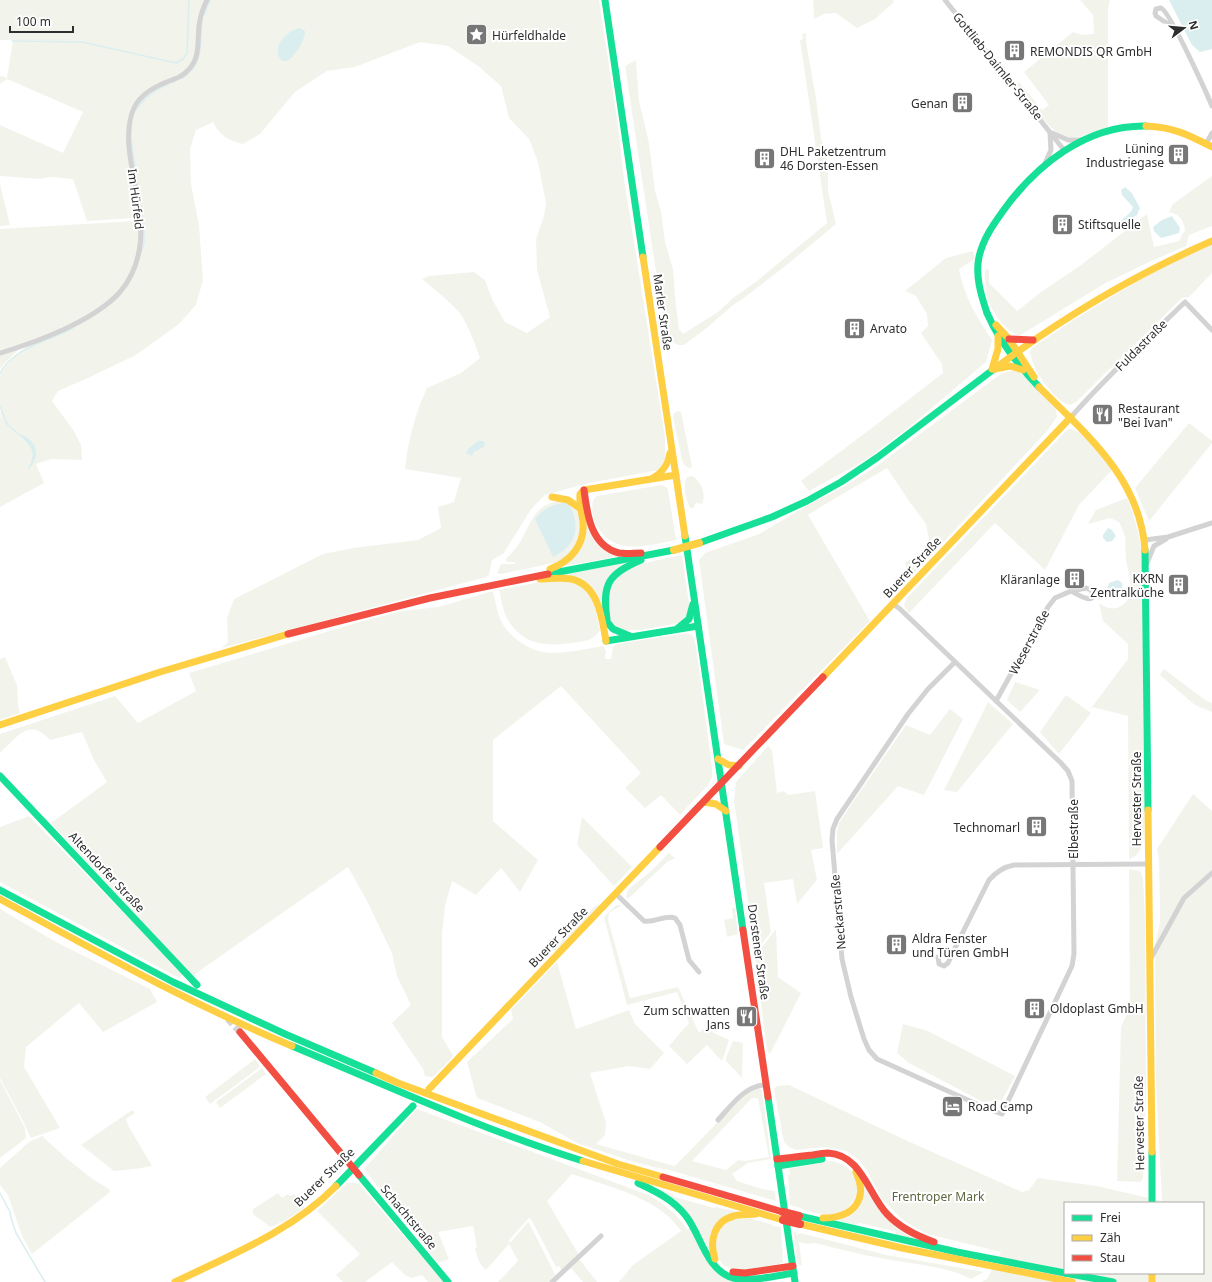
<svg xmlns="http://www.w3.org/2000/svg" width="1212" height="1282" viewBox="0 0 1212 1282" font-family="'Noto Sans',sans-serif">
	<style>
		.green { fill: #f2f4ec; fill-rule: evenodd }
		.water { fill: #daeef0 }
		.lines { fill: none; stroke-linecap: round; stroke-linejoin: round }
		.stream { stroke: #daeef0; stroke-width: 1.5 }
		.secondary-tunnel { stroke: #d5d5d5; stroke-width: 7; stroke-dasharray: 7 3.5; stroke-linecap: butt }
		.street { stroke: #d3d3d3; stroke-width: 5 }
		.fast { stroke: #16e098; stroke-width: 7 }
		.slow { stroke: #ffcf43; stroke-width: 7 }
		.jam { stroke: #f24e42; stroke-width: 7 }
		.slow-bridge { stroke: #ffcf43; stroke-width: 8 }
		.jam-bridge { stroke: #f24e42; stroke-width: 8 }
		.labels { text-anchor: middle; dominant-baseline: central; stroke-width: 4; stroke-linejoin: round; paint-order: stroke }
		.poi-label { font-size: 12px; fill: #2e2e2e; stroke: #fff; text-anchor: start }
		.street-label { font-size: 12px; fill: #2e2e2e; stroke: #fff }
		.park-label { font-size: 12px; fill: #5d673e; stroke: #fff }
	</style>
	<rect width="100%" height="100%" fill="#fff"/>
	<!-- green -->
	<g class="green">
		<path d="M0,0H205C203,15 200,48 194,60C189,69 181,74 173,78C142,95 126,97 127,138L137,215L135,218L87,221L73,179L50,177L40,179L0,176V125L63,153L83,112L7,79L0,84V76L7,78L13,40H0Z"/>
		<path d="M209,0H599L618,125L624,179L665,437V459L659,470L589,483L545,495L532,508L503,554L492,560L489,575L486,577L222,648L228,642L227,618L234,599L323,554L353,548L418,540L441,528L438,507L454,502L461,478L405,469C408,440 415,414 427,388L461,373L480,358C476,346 467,322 459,312C448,300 434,289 422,279L429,276L474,272L485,280L492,299L505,322L527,333L550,317L537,270L536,239L544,216L546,203L538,162L529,139L509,118L501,86L478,66L448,46L420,42L355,67L327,71L295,92L260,134L243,144C228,140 220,136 213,122L196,130L190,149L191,184L199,225L203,280L196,305L179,324L136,355L88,378L58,391L52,401L74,431L81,445L82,460L51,459L36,464L44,483L0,507V417L2,416L0,415V412L1,414L0,406V377L2,371L11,360L23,349L89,317L129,281L142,247L130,137L131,125L134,111L143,97L153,90L173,81L195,63L200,52L202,18Z"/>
		<polygon points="813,0 893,0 894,2 875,19 857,28 836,13 824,14 814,19"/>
		<path d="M1080,0H1110L1108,8V127C1097,131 1077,140 1065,137C1052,134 1026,97 1016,85L1019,82L1042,110L1049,105L1024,72L1073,32L1082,35L1094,34L1093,15Z"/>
		<polygon points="806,33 806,42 816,98 821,138 828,164 828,191 836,224 784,267 744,298 733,305 708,327 684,345 678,345 666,338 625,66 636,60 639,101 649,143 655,191 661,211 665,242 673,269 676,306 679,329 683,334 718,312 733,298 757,281 827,223 800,40 803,39 802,34"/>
		<path d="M1212,176V226L1189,235L1186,246L1149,262L1104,284L1019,336C1003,329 989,309 986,292C985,285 985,277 985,270L989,269V283L1017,311L1041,292L1081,265L1147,214L1154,247L1179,241L1185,230C1183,219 1180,215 1169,212L1173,204Z"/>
		<polygon points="0,184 10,225 0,226"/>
		<path d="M134,221L139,224C142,246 134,273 119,290C94,317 36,340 0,350V229Z"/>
		<path d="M1212,244V273L1189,297L1182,298L1076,402L1070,405C1067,404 1064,403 1061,401C1050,393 1032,368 1031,355L1029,353L1032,348L1072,321L1156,270Z"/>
		<path d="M973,251L975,259L959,269C965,299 976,315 992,340L986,362L908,428L864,461L809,491L801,481L868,431L943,373L942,364L921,333L928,326L927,314L916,296L905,291L946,258Z"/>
		<polygon points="19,349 4,364 0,369 0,354"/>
		<path d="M1016,370L1024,376L1056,408L1057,417L1048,430L909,579L905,562L918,556L929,540L926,524L909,501L887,468C861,484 834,498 808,515L870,621L743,750L724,744L699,560L705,553L759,534L803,508L843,487L874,468L1002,373Z"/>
		<polygon points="678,411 681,412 692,467 689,468 684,465 682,459 673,417 674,413"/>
		<polygon points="1189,423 1212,441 1212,443 1149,521 1135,488"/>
		<path d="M1071,429C1085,432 1103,458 1113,469L1079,505L1045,570L995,523L909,613L904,606L906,599L1067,430Z"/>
		<path d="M693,476C701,482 707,495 702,504L696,503L693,508H690C686,499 682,486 687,477Z"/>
		<path d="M661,485L666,487L668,490L676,540C650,545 616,556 599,529C593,521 591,510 593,500L597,496Z"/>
		<path d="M1127,498C1136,518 1140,539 1143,562L1144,831C1142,843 1142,856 1129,859L1128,716L1092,707L1128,659V644L1103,621L1099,603C1106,608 1112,610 1119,607C1139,598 1128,574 1126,559C1125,551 1126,544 1125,537C1124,532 1121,527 1119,522L1110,518L1088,524L1096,510Z"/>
		<path d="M558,501H565L578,511L581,523L576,548L562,560L554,563L501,574L497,573L501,564H515V562H509L506,561V559C512,553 518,546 522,539C532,520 535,506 558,501Z"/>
		<path d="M586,520L590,531L620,556L564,566C581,550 588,546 586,520Z"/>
		<polygon points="682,555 690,611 683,622 642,630 625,630 613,625 610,621 608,606 610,586 616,576 640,564"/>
		<polygon points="625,563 614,571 604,612 591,588 554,576"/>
		<path d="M545,581C554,582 565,581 573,583C594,588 596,613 600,630C593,641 585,641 572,643C542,647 519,644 505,614C502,606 501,597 499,590Z"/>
		<path d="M493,591C496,602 497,616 504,626C513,640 534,653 551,653C568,653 586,649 603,646L606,651L605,659H611L613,647L616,644L688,633L693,636L696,646L712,767V777L708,785L680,815L661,795L645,808L625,788L641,773L561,686L493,740V821L538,860L520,892L501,868L476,895L452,881L445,906L442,934V1037L453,1055L451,1059L433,1077L425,1076L423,1069L392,1023L411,1005L397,976L392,953L367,901L348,867L192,976L51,823L107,782L94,760L82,732L50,740C28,717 18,737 0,753V734L115,696L138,723L196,691L189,673L363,621L402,611L438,607Z"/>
		<polygon points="5,657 17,685 18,705 20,713 0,720 0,659"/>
		<polygon points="1164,669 1205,700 1212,703 1212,712 1195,705 1160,675"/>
		<polygon points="1015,682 1040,690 1020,712 1007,700"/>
		<polygon points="1066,695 1091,713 1059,754 1040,732"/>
		<polygon points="988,702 1013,724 957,792 944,790"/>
		<polygon points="950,709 963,719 924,795 898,786 837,854 837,832 839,823 853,802 906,725 930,735"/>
		<polygon points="768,746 772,750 777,793 784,791 788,795 815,791 823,848 811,850 817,880 797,904 793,879 764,883 771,932 755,953 734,800 736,782"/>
		<path d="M1193,794L1212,811V1282H981L987,1279L1001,1252L927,1234L914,1227L902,1219L882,1199L866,1169L859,1160L846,1151L826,1147L796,1150L789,1147L784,1142L774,1089L777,1086L789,1085L901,1138L1022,1192L1029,1190L1038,1178L1097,1186L1162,1201L1156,1081L1155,946L1160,922V902L1159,860L1157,849ZM1065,1203H1203V1273H1065Z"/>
		<polygon points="29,816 183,974 179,978 0,882 0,827"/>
		<polygon points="582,817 632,867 614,886 577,845"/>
		<polygon points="669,853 675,858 667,862 630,897 626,899 627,892 630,888 650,872"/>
		<polygon points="1129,869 1140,871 1143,877 1145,922 1146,1088 1143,1179 1140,1182 1117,1181 1121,1027 1130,1008"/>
		<polygon points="601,904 600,907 557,950 552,951 595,906"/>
		<polygon points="616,905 622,905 609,913 608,920 630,998 678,987 699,1033 706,1027 714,1033 729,1040 722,1061 707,1045 687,1064 669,1046 689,1023 677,992 627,1005 604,917"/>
		<polygon points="732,908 735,908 738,934 727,937 724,920 733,918"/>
		<polygon points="0,909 56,942 150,989 157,1002 103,1032 79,1003 26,1047 24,1067 60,1128 31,1138 23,1121 0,1078"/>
		<polygon points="776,929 778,977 801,993 770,1054 767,1051 755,956"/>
		<path d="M557,962L576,1029L629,1010L635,1024L664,1053L650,1069L629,1066L590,1073L606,1123L605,1135L596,1144L674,1166L676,1165L747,1092L759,1088L762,1090L771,1159L748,1163L732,1174L737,1181L762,1189L775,1191L776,1201L669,1170L653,1167L628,1160L577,1143L540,1122L477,1098L467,1062L513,1019L511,1010ZM752,1098H758L769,1157L745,1161L738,1160L726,1170L692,1161Z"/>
		<polygon points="903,1024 928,1031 1015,1076 1002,1100 983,1102 909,1063 897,1053"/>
		<polygon points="733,1041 743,1043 742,1078 726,1061 726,1058"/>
		<polygon points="255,1059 260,1066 256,1070 210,1104 205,1097"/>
		<polygon points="262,1068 266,1074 220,1108 216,1102"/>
		<polygon points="0,1080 25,1128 26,1138 0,1158"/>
		<path d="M417,1109L651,1196C665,1205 678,1215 687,1229L690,1228L704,1255L737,1282H619L633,1265L681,1231C658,1197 609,1187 572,1174L547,1201L579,1255L562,1271L559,1266L556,1267L531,1219L529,1218L509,1240L510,1243L528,1222L529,1223L555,1274L554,1277L549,1282H498L518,1261L509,1244L486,1270C479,1265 477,1256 475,1248L477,1247L473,1226L438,1232L449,1259L438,1263L364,1169Z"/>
		<polygon points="132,1110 135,1113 126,1119 129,1127 152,1166 135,1169 114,1171 81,1145"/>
		<polygon points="42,1136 66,1158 91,1178 109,1189 110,1192 32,1254 22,1236 8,1195 0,1185 0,1168 29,1142"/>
		<path d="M831,1161C837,1162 843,1164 848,1168C864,1180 857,1207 839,1213C823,1219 805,1209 790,1205L788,1175H790V1172L788,1169Z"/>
		<polygon points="861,1181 872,1197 917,1239 896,1235 895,1231 859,1223 855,1225 833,1219 849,1213"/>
		<path d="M347,1183H359C386,1217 416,1249 444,1282H428L422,1275L412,1278L405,1275L392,1262L365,1282H343L336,1275L360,1254L317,1211Z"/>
		<polygon points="655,1188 673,1194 675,1197 714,1208 716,1207 739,1212 723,1217 710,1251 697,1229"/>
		<polygon points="278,1193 282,1198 288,1194 290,1196 294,1194 304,1206 304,1208 285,1221 270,1227 253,1214 253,1209"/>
		<polygon points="750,1218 773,1225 773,1226 781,1227 783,1263 749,1270 731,1269 723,1265 716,1255 715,1252 717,1233 729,1220"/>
		<path d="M793,1231L796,1232L797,1235L800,1233L887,1255L984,1272L971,1279C946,1266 918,1265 891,1260C865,1256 840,1249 815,1243L808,1244L799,1242L802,1266L798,1264Z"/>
		<polygon points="579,1259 597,1282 583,1282 571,1268"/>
	</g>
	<!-- water -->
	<g class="water">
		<polygon points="1169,0 1212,0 1212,49 1200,52 1192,45"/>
		<path d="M300,28L305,31C305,41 295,56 287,61H282C269,49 287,30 300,28Z"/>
		<path d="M1125,187L1132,193L1140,208L1137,215L1121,225L1120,223C1122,217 1131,215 1133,207L1122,195L1121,190Z"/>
		<polygon points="1172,216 1180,228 1179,233 1161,238 1154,231 1153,227 1162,220"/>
		<path d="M17,433C22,435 27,437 31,441C40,450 36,464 27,470C38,452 32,447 17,433Z"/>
		<polygon points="478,441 483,441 485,443 484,447 474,452 472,456 466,453 468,449"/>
		<path d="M563,503L569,504C581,526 577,546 553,557L535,519C543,509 551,505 563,503Z"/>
		<polygon points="1108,528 1112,530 1116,536 1112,541 1107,542 1103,538 1103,535"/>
		<path d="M1118,580L1122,583C1123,593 1123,596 1113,599L1108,596L1106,592L1109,583Z"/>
	</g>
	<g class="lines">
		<!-- stream -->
		<g class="stream">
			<polyline points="204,15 210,0"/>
			<polyline points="12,41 82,42 176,63 183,59 187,53 189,0"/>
			<path d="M182,78C204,65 200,43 202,21"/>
			<path d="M136,110C148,93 156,90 175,81"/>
			<polyline points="131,129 131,140 144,226 144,244 141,252"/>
			<polyline points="112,303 119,296"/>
			<path d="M0,374C10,349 51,340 73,328"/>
			<polyline points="0,406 7,424 17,433"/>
			<polyline points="0,1193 10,1212 11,1218 16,1233 45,1282"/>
		</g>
		<!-- secondary-tunnel -->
		<polyline class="secondary-tunnel" points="228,1019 240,1032"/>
		<!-- street -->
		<g class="street">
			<polyline points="945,0 1064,150"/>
			<path d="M1174,28L1156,16L1155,13L1156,9L1161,8C1169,11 1199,77 1205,90L1212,106"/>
			<polyline points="1052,133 1068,140 1081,140"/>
			<polyline points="1206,144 1212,133"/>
			<polyline points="1045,163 1051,150 1050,133"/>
			<path d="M0,353C37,342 94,321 120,292C131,279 138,262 140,245C143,228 138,209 136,191C132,166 124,138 132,113C137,96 153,87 169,81C175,79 181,77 185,73C201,60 197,44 199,26C200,17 203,8 207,0"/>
			<path d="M1071,417C1106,377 1147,339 1185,302L1212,330"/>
			<polyline points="1145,540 1168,537 1212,523"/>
			<polyline points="1147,563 1154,546 1166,539"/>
			<path d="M1086,588L1091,590C1099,608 1075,593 1071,591Z"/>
			<polyline points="893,604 900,609 1061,763 1068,771 1072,781 1074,954 1072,966 1002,1114 981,1106 877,1059 869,1050 864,1039 851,997 842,959 832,840 833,829 837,819 908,714 928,689 955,662"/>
			<polyline points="996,701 1048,607 1055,598 1071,591"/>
			<path d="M616,894L644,921C655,923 665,914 675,918L680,925L689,960L699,972"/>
			<path d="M954,950L938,957L939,964L944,966L948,963L954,950L989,880C996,872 1003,867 1014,865L1148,864"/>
			<polyline points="1150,960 1184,898 1212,873"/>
			<path d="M718,1120C731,1106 745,1085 766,1085"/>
			<polyline points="552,1282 601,1236"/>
		</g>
		<!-- fast -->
		<g class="fast">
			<polyline points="605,0 643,257"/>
			<path d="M987,313C981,295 975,276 979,257C983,239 993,225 1003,211C1036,165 1086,125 1146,126"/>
			<path d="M987,313C999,341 1018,365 1039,387"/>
			<polyline points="685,536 743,930"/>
			<polyline points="699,543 772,517 807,501 841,482 878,457 994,369"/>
			<polyline points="1145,550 1148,810"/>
			<polyline points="548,574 674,550"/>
			<path d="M607,619C602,584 608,574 641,560"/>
			<polyline points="608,623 613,629 630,636"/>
			<polyline points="678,628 689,619 693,604"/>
			<polyline points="606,641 698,626"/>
			<polyline points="0,776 197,985"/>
			<polyline points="0,890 173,982 285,1034 376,1073"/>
			<path d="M292,1046C388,1086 483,1130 583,1161"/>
			<polyline points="768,1097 795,1282"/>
			<polyline points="1152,1152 1152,1203"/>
			<polyline points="778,1166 822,1159"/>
			<polyline points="359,1175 448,1282"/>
			<path d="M638,1183C655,1191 674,1200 686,1216C701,1235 706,1270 733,1278C752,1282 775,1276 794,1273"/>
			<polyline points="336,1186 413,1106"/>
			<polyline points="799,1216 957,1252 1065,1273"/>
			<polyline points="1065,1273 1113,1282"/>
		</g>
		<!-- slow -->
		<g class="slow">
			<path d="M1146,126C1173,127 1189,135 1212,147"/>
			<polyline points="643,257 685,536"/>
			<polyline points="996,325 1009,339 1034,377"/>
			<polyline points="992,369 998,349 998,336"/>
			<path d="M994,369C1062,318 1134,275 1212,241"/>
			<polyline points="995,369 1010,366 1023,370"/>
			<path d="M1039,387C1087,435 1140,478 1145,550"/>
			<path d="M653,478C663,472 668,465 670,453"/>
			<polyline points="552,497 568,500 581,509"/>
			<path d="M550,569C571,561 585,545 583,522C582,513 579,504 580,494L584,490L676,475"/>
			<path d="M540,579C550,579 561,577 571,579C599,585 602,619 606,641"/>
			<polyline points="823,677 1071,417"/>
			<polyline points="0,725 160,672 288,634"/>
			<polyline points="718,759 729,765 739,766"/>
			<polyline points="704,802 716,804 726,811"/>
			<polyline points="1148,810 1152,1152"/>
			<path d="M0,899C96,951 191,1004 292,1046"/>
			<polyline points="376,1073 398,1083 618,1164 663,1177"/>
			<polyline points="429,1089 660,847"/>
			<polyline points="583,1161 783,1220"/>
			<path d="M823,1218C852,1218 869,1201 856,1172"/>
			<polyline points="800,1224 902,1248 1072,1282"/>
			<path d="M715,1259C709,1241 714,1221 734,1216C741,1214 749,1215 756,1214"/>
			<polyline points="1152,1273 1152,1282"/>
			<path d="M175,1282C231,1255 292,1231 336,1186"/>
		</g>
		<!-- jam -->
		<g class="jam">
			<polyline points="1009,339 1033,340"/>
			<path d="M584,490C587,514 591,546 619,553C626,554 634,553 641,553"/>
			<polyline points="288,634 430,598 548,574"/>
			<polyline points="660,847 823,677"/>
			<polyline points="743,930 768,1097"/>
			<polyline points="240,1032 359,1175"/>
			<path d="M777,1159C789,1158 801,1156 813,1155C818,1154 824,1153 828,1153C862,1155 868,1194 887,1214C900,1228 917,1236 934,1242"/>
			<polyline points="663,1177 783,1212"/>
			<polyline points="733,1272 745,1273 793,1266"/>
		</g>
		<!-- slow-bridge -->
		<polyline class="slow-bridge" points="674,550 699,543"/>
		<!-- jam-bridge -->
		<g class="jam-bridge">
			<polyline points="783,1212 799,1216"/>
			<polyline points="783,1220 800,1224"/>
		</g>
	</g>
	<!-- icons -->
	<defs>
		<symbol id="sight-square" viewBox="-11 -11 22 22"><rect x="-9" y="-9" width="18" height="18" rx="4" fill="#777" stroke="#fff"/><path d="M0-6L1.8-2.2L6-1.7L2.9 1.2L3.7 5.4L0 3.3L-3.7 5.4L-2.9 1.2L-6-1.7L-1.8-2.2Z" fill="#fff"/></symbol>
		<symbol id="building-square" viewBox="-11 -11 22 22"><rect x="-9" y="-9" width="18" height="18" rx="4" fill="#777" stroke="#fff"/><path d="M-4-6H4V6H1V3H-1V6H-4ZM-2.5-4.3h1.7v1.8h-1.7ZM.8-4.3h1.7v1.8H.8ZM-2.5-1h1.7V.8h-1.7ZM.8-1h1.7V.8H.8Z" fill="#fff"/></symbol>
		<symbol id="restaurant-square" viewBox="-11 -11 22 22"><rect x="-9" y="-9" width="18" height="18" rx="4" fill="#777" stroke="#fff"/><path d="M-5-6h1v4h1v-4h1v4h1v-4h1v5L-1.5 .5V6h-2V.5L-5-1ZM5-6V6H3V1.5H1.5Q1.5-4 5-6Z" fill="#fff"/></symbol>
		<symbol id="hotel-square" viewBox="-11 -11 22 22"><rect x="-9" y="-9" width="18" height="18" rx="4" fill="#777" stroke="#fff"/><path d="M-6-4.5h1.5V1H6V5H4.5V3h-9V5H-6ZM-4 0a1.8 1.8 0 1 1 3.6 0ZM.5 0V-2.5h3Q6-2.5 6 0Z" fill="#fff"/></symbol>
	</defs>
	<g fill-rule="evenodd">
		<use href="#sight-square" x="464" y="22" width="25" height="25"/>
		<use href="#building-square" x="1002" y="38" width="25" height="25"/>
		<use href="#building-square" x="950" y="90" width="25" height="25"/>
		<use href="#building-square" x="1166" y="142" width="25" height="25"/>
		<use href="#building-square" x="752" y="146" width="25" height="25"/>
		<use href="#building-square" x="1050" y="212" width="25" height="25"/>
		<use href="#building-square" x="842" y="316" width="25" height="25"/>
		<use href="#restaurant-square" x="1090" y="402" width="25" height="25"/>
		<use href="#building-square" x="1062" y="566" width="25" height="25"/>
		<use href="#building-square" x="1166" y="572" width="25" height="25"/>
		<use href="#building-square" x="1024" y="814" width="25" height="25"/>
		<use href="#building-square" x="884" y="932" width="25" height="25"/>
		<use href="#building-square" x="1022" y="996" width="25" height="25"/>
		<use href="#restaurant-square" x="734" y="1004" width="25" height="25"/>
		<use href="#hotel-square" x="940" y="1094" width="25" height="25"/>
	</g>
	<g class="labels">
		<!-- poi labels -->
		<g class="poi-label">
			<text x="492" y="35">Hürfeldhalde</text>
			<text x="1030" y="51">REMONDIS QR GmbH</text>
			<text x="948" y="103" text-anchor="end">Genan</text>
			<text x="1164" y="148" text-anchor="end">Lüning<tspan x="1164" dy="14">Industriegase</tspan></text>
			<text x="780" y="151">DHL Paketzentrum<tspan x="780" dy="14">46 Dorsten-Essen</tspan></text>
			<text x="1078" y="224">Stiftsquelle</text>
			<text x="870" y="328">Arvato</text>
			<text x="1118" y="408">Restaurant<tspan x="1118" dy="14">"Bei Ivan"</tspan></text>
			<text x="1164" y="578" text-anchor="end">KKRN<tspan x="1164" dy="14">Zentralküche</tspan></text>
			<text x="1060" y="579" text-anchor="end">Kläranlage</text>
			<text x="1020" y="827" text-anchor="end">Technomarl</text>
			<text x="912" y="938">Aldra Fenster<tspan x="912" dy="14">und Türen GmbH</tspan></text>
			<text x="1050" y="1008">Oldoplast GmbH</text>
			<text x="730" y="1010" text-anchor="end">Zum schwatten<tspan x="730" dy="14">Jans</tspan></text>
			<text x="968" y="1106">Road Camp</text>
		</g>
		<!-- street labels -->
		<g class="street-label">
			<text transform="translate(998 66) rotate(51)">Gottlieb-Daimler-Straße</text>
			<text transform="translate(136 199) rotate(83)">Im Hürfeld</text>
			<text transform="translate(663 312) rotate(82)">Marler Straße</text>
			<text transform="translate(1141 345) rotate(-45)">Fuldastraße</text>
			<text transform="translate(912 567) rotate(-47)">Buerer Straße</text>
			<text transform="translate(1029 642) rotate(-62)">Weserstraße</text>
			<text transform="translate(1136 799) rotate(-90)">Hervester Straße</text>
			<text transform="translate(1073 829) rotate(-90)">Elbestraße</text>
			<text transform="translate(107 872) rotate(47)">Altendorfer Straße</text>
			<text transform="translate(838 912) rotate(-95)">Neckarstraße</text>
			<text transform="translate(558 937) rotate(-46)">Buerer Straße</text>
			<text transform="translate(759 952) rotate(82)">Dorstener Straße</text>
			<text transform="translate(1139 1123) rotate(-91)">Hervester Straße</text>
			<text transform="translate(324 1177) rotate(-44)">Buerer Straße</text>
			<text transform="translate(409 1217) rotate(50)">Schachtstraße</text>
		</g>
		<!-- park labels -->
		<g class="park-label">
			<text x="938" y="1196">Frentroper Mark</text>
		</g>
	</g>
	<!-- legend -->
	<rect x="1064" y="1202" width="140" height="72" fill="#ffffff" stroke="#ababab"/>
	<rect x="1072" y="1215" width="20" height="6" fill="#16e098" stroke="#ababab"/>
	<text x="1100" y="1222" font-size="12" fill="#2e2e2e">Frei</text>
	<rect x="1072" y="1235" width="20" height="6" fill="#ffcf43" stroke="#ababab"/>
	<text x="1100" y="1242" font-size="12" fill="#2e2e2e">Zäh</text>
	<rect x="1072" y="1255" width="20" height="6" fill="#f24e42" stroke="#ababab"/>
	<text x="1100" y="1262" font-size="12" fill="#2e2e2e">Stau</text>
	<!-- north arrow -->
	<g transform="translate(1184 28) rotate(74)" stroke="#ffffff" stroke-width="3" paint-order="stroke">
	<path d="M0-3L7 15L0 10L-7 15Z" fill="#2e2e2e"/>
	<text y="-6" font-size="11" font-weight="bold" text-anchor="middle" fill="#2e2e2e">N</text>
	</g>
	<!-- scale -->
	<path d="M10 26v6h63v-6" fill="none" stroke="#2e2e2e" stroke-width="2"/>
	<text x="16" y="26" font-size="12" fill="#2e2e2e" stroke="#ffffff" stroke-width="3" paint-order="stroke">100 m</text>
</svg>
